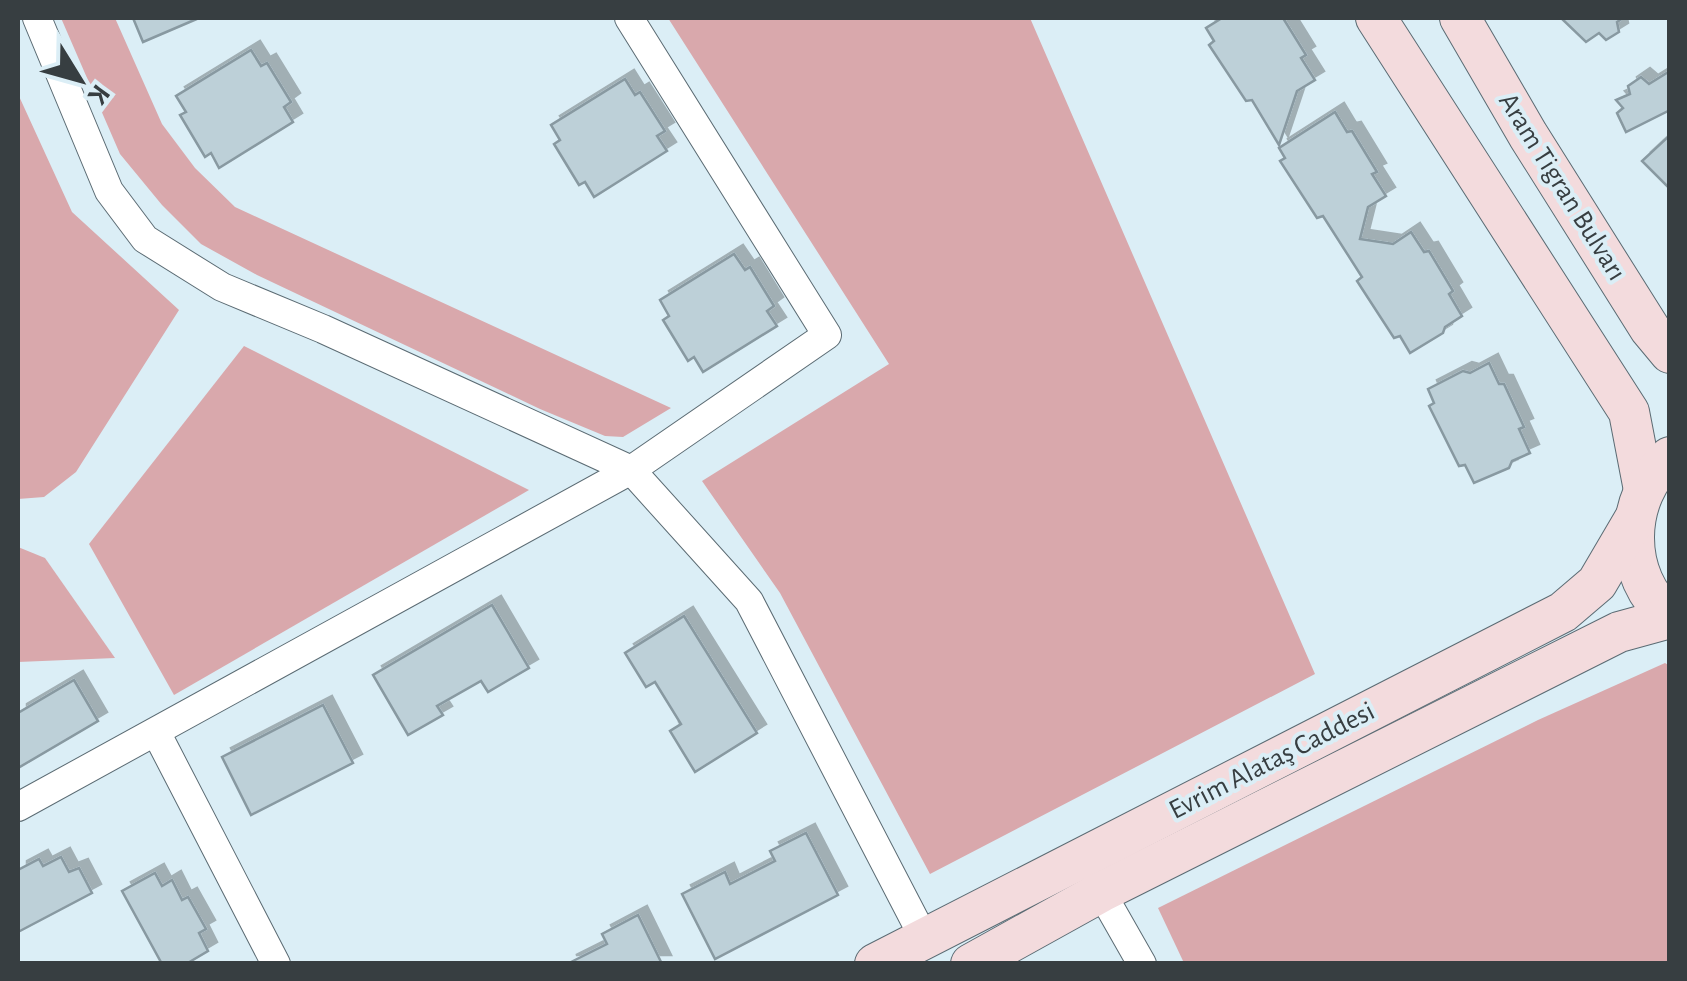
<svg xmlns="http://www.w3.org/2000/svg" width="1687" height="981" viewBox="0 0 1687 981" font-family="'Alegreya Sans',sans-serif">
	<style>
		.green { fill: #d9a8ac }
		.building { fill: #bdd0d8; stroke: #8899a1; stroke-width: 2.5; filter: url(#shadow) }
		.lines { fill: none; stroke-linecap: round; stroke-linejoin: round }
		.minor-casing { stroke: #5b6b73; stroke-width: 30 }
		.secondary-casing { stroke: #5b6b73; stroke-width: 42 }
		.minor { stroke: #fff; stroke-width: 28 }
		.secondary { stroke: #f3dbdd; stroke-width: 40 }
		.labels { text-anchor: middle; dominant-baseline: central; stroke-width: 8; stroke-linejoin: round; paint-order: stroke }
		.street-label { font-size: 28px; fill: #373e41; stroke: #dbeef6 }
	</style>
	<defs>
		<filter id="shadow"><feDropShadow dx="9" dy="-9" stdDeviation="0" flood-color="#0004"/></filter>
	</defs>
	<rect width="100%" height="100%" fill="#dbeef6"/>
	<!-- green -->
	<g class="green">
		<polygon points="61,18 115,18 162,124 195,168 235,207 671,408 623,437 605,436 540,409 257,275 201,244 162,205 120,154"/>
		<polygon points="668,18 1030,18 1315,674 930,874 780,593 702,481 889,364"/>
		<polygon points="18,94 72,212 179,310 76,472 44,497 18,499"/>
		<polygon points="244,346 529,490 174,695 89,544"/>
		<polygon points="18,547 45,558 115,658 18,662"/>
		<polygon points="1665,663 1670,666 1669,963 1184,963 1158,908 1538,720"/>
	</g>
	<!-- building -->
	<g class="building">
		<polygon points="133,18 199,18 143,42"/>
		<polygon points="1222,18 1283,18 1306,55 1301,58 1315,80 1297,91 1279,145 1252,100 1246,101 1209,45 1214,41 1206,28"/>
		<polygon points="1561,18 1623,18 1617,22 1619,32 1606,40 1599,33 1586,42"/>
		<polygon points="251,50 261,66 267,63 291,102 284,107 293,122 219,168 211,153 205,157 180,115 186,112 176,96"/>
		<polygon points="1670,71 1670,110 1626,132 1617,113 1623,108 1616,100 1630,94 1628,86 1641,77 1649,84"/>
		<polygon points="625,79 635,95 640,92 665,131 657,136 667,151 594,197 585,182 579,185 554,144 560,140 551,125"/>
		<polygon points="1335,112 1347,132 1352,131 1377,172 1372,174 1386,196 1368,207 1360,239 1393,244 1411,232 1424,252 1429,251 1453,291 1449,294 1462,316 1445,327 1443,333 1410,353 1400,336 1394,338 1357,281 1362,277 1323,216 1317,218 1280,161 1285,158 1279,148"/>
		<polygon points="1670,135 1670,189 1642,161"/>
		<polygon points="734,254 745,270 750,267 774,306 767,311 777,326 703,372 694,357 688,361 663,320 669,316 660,300"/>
		<polygon points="1489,363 1499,384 1504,384 1524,427 1519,429 1530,453 1512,461 1509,468 1474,483 1465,465 1459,466 1429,406 1434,403 1428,389 1463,371 1470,373"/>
		<polygon points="492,605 529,668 488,692 481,681 437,706 443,715 408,735 373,675"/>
		<polygon points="684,616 757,733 695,772 670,731 681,724 655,682 646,687 625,653"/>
		<polygon points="74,680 98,721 18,768 18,713"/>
		<polygon points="323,705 353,763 251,815 222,757"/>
		<polygon points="806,833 838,895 715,959 682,894 725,872 730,884 775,861 770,851"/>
		<polygon points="61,857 69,872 79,868 92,893 18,932 18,870 39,859 43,866"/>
		<polygon points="155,873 162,886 172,880 182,900 188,897 206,929 199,933 208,951 186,964 162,964 122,891"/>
		<polygon points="638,915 662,964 567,964 607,944 602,934"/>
	</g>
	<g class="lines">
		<defs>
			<g id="minor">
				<polyline points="37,18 109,191 145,239 222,287 323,329 631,470 749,601 925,940"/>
				<polyline points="156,732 276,964"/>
				<polyline points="18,807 631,470 827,335 629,18"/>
				<polyline points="1101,892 1142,964"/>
			</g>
			<g id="secondary">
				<polyline points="1376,18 1629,412 1644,490"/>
				<polyline points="1460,18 1528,135 1650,329 1670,353"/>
				<path d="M1670,457C1623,496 1621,578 1670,616"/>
				<polyline points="875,964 1563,612 1597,583 1634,520"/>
				<polyline points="971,964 1101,892 1619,632 1670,618"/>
			</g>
		</defs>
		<!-- minor casing -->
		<use href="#minor" class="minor-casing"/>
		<!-- secondary casing -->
		<use href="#secondary" class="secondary-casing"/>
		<!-- minor -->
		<use href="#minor" class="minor"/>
		<!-- secondary -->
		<use href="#secondary" class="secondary"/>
	</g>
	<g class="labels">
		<!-- street labels -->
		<g class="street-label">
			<text transform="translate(1562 187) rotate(58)">Aram Tigran Bulvarı</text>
			<text transform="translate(1272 761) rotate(-27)">Evrim Alataş Caddesi</text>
		</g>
	</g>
	<!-- border -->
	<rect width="1687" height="981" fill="none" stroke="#373e41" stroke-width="40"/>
	<!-- north arrow -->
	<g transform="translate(80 80) rotate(127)" stroke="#dbeef6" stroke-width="8" paint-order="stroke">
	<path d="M0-8L18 38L0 25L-18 38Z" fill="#373e41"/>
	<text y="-15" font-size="28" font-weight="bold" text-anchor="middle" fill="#373e41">K</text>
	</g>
</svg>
